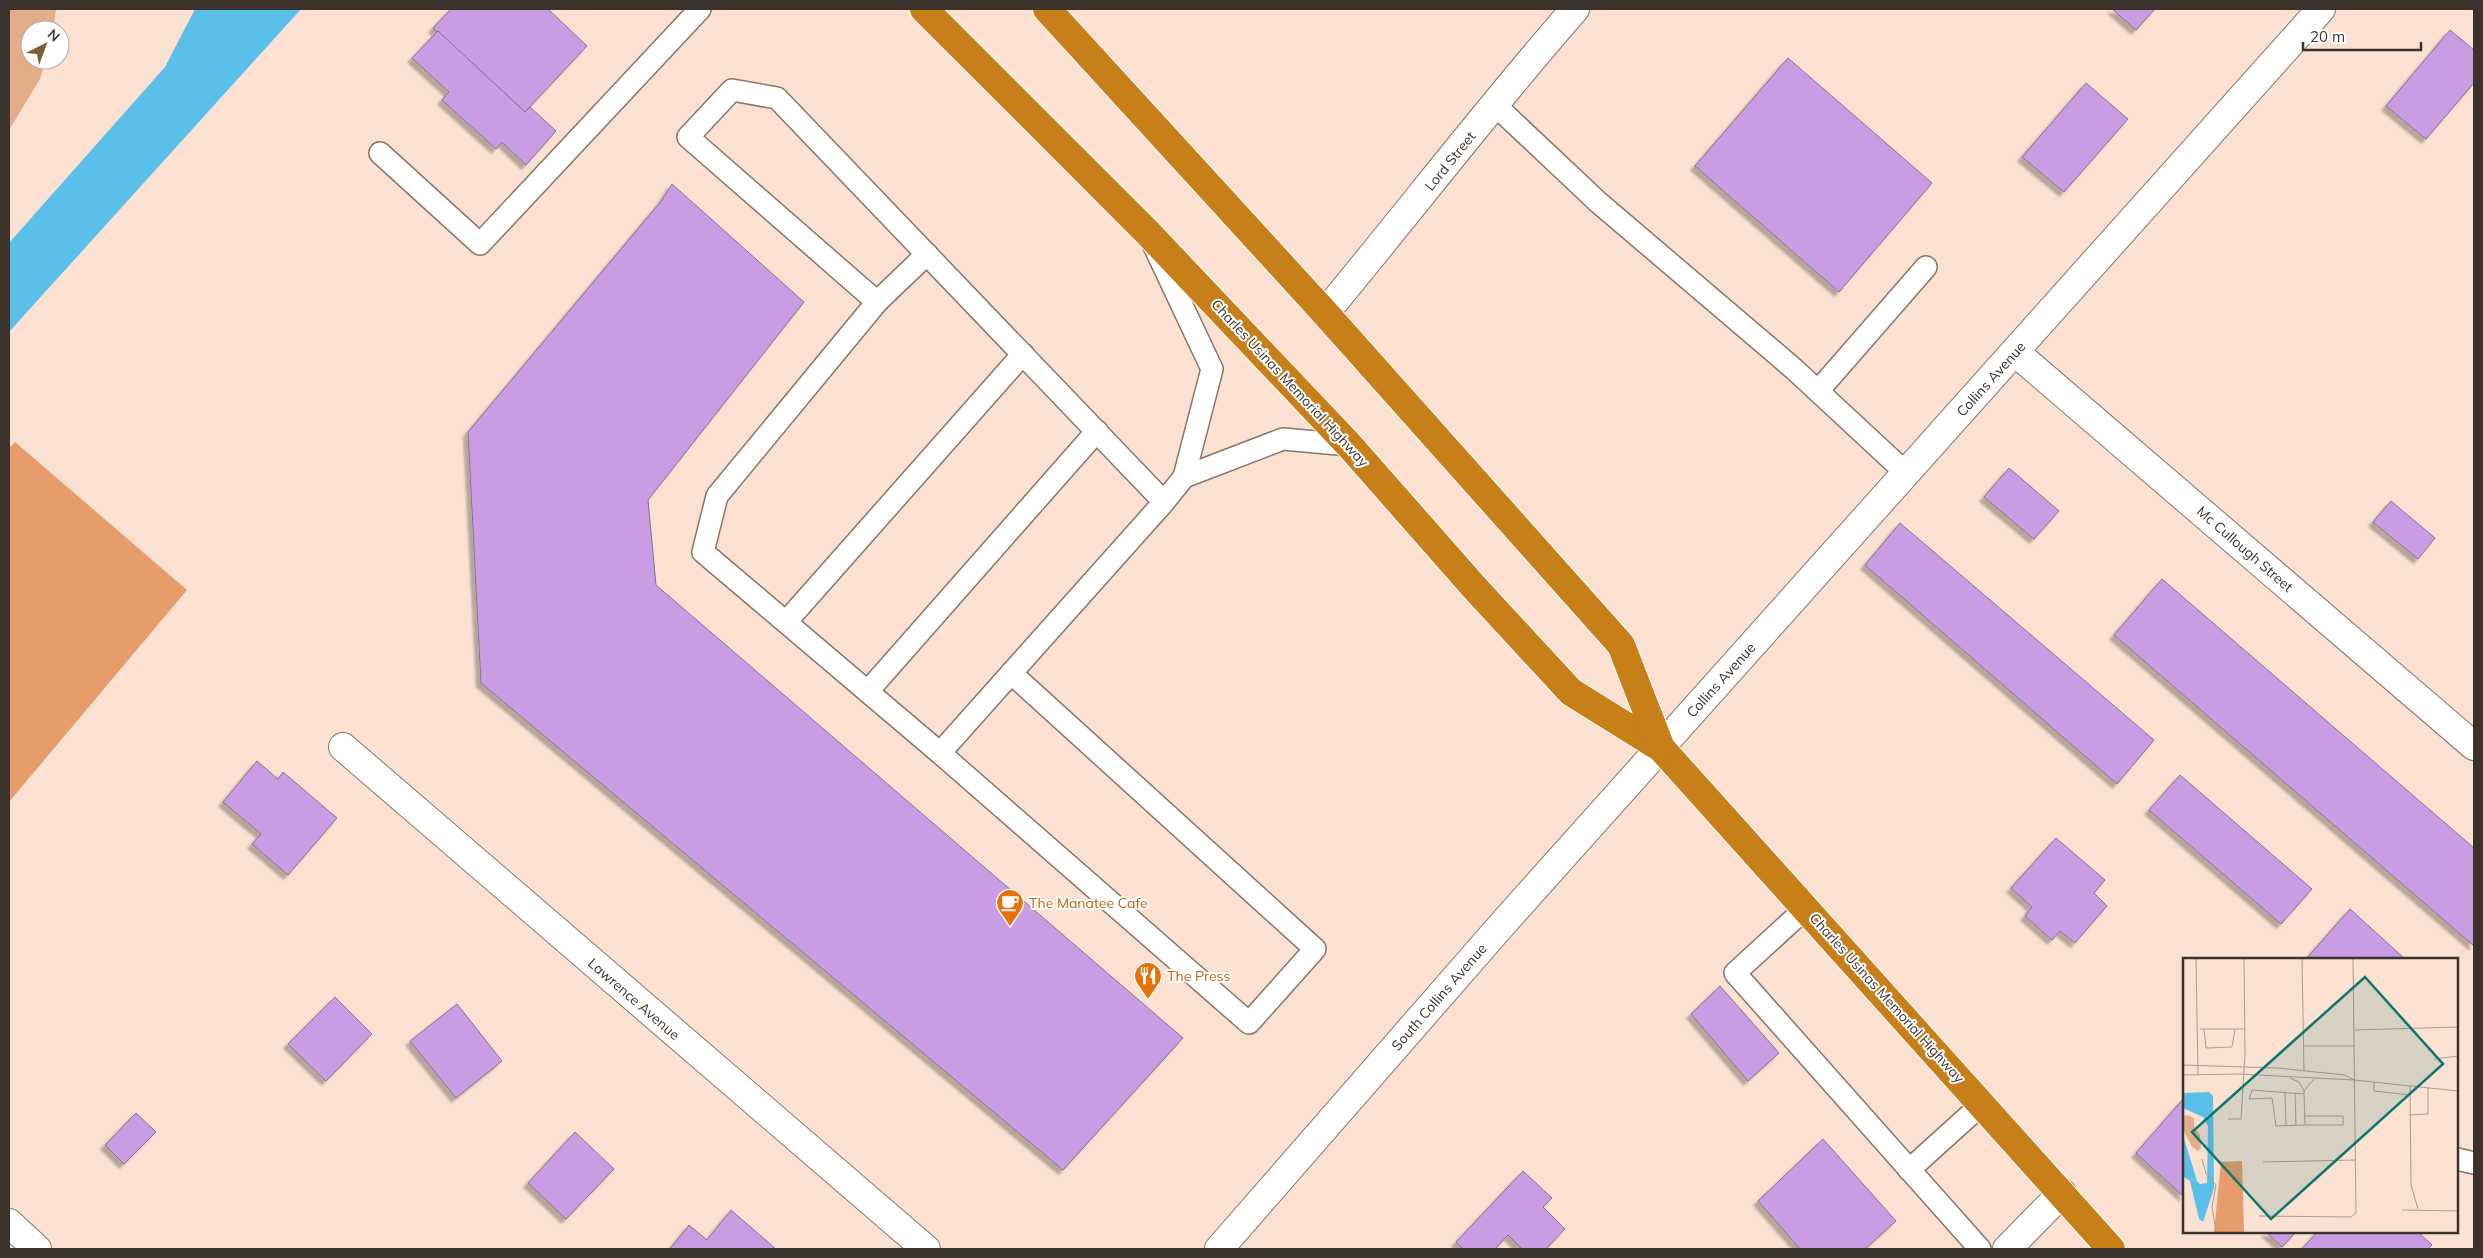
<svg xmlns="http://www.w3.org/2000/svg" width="2483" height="1258" viewBox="0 0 2483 1258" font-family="Mulish,sans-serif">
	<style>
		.green { fill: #e4ad8a }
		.forest { fill: #e79c6b }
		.water { fill: #5bc0e9 }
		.building { fill: #c99ce3; stroke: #827589; filter: url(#shadow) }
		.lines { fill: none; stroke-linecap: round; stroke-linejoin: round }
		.lane-casing { stroke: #8a7567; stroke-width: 24 }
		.street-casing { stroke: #8a7567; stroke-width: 30 }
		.highway-casing { stroke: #fff; stroke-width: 30 }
		.lane { stroke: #fff; stroke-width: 21 }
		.street { stroke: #fff; stroke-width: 28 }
		.highway { stroke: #c77f1a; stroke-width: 28 }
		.labels { text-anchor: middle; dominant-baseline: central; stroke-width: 4; stroke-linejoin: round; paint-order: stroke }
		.street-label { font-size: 14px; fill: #3b322c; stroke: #fff }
		.food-label { font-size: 14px; fill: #c56008; stroke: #fff; text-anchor: start }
		.inset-road { fill: none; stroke: #ae9b90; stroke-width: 1 }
		.view { fill: #0f766e; fill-opacity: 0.15; stroke: #0f766e; stroke-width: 2.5 }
		.inset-edge { fill: none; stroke: #3b322c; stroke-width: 2.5 }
	</style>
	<defs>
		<filter id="shadow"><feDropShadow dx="-4.5" dy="4.5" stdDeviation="1" flood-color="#0004"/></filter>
	</defs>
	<rect width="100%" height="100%" fill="#fae1d2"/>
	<!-- green -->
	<polygon class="green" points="9,9 56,9 53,30 30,30 30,60 46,60 40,79 9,130"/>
	<!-- forest -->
	<polygon class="forest" points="15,442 187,590 9,802 9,448"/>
	<!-- water -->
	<polygon class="water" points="195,9 301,9 9,332 9,243 165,67"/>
	<!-- building -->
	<g class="building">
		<polygon points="451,9 548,9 587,46 525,112 433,28"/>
		<polygon points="2112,9 2155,9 2136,30"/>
		<polygon points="2450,30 2474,50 2474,83 2426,139 2386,106"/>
		<polygon points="438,31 525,112 530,107 556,131 526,165 502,142 496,149 442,100 449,92 412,58"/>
		<polygon points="1788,58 1932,183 1839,292 1695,166"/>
		<polygon points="2086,83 2128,119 2064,192 2022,157"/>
		<polygon points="672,184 804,302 648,500 656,585 1183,1038 1063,1170 481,683 468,432 662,200"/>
		<polygon points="2009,468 2059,511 2034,539 1984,497"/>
		<polygon points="2391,501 2435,538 2418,559 2373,522"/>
		<polygon points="1900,523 2154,740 2117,784 1865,565"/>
		<polygon points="2162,579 2474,848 2474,946 2114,635"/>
		<polygon points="257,761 278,779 283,772 337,818 288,875 252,844 261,834 223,802"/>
		<polygon points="2180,775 2312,889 2281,924 2149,810"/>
		<polygon points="2056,838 2105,880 2094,893 2107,906 2075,943 2060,931 2052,940 2025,916 2032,907 2011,888"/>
		<polygon points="2350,909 2404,958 2403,959 2306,959"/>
		<polygon points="1720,986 1779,1053 1748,1081 1691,1014"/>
		<polygon points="335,997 372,1034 326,1081 288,1044"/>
		<polygon points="457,1004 502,1061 456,1098 410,1041"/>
		<polygon points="2184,1098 2184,1197 2136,1153"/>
		<polygon points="136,1113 156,1132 124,1164 105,1145"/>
		<polygon points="575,1132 614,1169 566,1219 528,1183"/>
		<polygon points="1823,1139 1896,1221 1865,1249 1800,1249 1758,1201"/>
		<polygon points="1523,1171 1552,1198 1543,1207 1565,1229 1546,1249 1522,1249 1508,1235 1495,1249 1463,1249 1456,1242"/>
		<polygon points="731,1210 776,1249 670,1249 689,1225 707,1240"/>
		<polygon points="2266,1232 2296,1232 2282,1247"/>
		<polygon points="2317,1232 2418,1232 2432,1245 2428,1249 2302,1249"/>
	</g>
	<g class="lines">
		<defs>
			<g id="lane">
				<polyline points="1495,105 1598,202 1794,369 1906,473"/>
				<polyline points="380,153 480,244 700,9"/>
				<polyline points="1154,246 1212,369 1184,477 1164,502 940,753 703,552 717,496 877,302 688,137 732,90 777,98 1164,502"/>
				<polyline points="877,302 927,254"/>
				<polyline points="1818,391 1926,267"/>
				<polyline points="1184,477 1283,439 1349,445"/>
				<polyline points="786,622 1023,354"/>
				<polyline points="868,691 1097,431"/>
				<polyline points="940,753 1249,1023 1315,949 1011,673"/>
				<polyline points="1806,908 1735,973 1980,1249"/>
				<polyline points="2457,1159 2474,1163"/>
				<polyline points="1909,1170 1982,1104"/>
			</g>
			<g id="street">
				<path d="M1325,313C1409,212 1489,107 1575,9"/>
				<polyline points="2015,352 2474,746"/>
				<polyline points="343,747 926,1249"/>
				<polyline points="9,1223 37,1249"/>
				<polyline points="1219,1249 1499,928 2321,9"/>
				<polyline points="2007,1249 2062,1193"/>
			</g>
			<g id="highway">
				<polyline points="924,9 1148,233 1349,445 1474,587 1571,692 1661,748 2111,1249"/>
				<polyline points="1047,9 1325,313 1621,645 1661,748"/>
			</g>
		</defs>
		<!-- lane casing -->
		<use href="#lane" class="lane-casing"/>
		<!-- street casing -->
		<use href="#street" class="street-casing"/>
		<!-- highway casing -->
		<use href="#highway" class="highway-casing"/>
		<!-- lane -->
		<use href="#lane" class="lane"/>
		<!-- street -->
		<use href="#street" class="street"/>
		<!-- highway -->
		<use href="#highway" class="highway"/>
	</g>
	<!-- icons -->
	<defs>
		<symbol id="cafe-pin" viewBox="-11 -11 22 30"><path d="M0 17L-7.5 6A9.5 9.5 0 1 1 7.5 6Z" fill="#e8710a" stroke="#fff"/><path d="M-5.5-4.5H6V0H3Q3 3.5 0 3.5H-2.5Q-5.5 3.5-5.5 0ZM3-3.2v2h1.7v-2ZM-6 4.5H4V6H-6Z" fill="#fff"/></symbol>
		<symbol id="restaurant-pin" viewBox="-11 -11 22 30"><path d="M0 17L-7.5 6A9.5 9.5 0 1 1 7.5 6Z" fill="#e8710a" stroke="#fff"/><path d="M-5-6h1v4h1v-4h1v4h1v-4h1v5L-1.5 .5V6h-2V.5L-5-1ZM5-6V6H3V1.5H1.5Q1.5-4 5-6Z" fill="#fff"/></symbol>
	</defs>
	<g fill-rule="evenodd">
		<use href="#cafe-pin" x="994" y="887" width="32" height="43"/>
		<use href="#restaurant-pin" x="1132" y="960" width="32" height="43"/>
	</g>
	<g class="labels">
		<!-- street labels -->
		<g class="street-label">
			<text transform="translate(1450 161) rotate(-51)">Lord Street</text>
			<text transform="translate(1991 379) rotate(-48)">Collins Avenue</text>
			<text transform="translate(1290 383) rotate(47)">Charles Usinas Memorial Highway</text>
			<text transform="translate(2245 549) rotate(41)">Mc Cullough Street</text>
			<text transform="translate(1721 680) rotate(-48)">Collins Avenue</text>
			<text transform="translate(1439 997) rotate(-49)">South Collins Avenue</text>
			<text transform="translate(1887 998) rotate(48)">Charles Usinas Memorial Highway</text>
			<text transform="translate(634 999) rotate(41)">Lawrence Avenue</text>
		</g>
		<!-- food labels -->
		<g class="food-label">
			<text x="1029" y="903">The Manatee Cafe</text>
			<text x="1167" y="976">The Press</text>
		</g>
	</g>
	<!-- overview -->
	<g transform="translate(2183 958)">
		<rect width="275" height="275" fill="#fae1d2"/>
		<path d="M4,157L11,160V168L17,177L18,190L15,193L9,189L0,171V158Z" fill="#e4ad8a"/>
		<path d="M59,203L61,274H31L38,204Z" fill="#e79c6b"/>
		<path d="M0,135L26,134L30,138L31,230L20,264L16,261L7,223L0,218V177L14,223L17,226L24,225L25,168L20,159L0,150Z" fill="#5bc0e9"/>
		<path class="inset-road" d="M13,1L15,117M119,1L121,113M17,71H62M21,71L23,90L49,89L52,71M171,72L275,69M120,88H171M251,101L275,98M0,107L94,110L162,117L171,122M0,117L56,116L171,122L275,133M107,120L116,124L121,133V136L122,167L93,168L89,140L66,141L69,132L121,136M191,124V133L227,137M227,128L228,227L235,251M121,133L131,121M102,135L103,168M112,135L113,168M226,157L245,156V130M122,158H160V167H122M45,161H58L62,96L61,1M19,201L23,216L33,227L29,249L33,274M80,204L172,202M219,252L275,253M76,258L168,259L173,255L170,1"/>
		<path class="view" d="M182,19L260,106L88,261L9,174Z"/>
		<rect width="275" height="275" class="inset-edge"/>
	</g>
	<!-- border -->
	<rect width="2483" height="1258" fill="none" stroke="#3b322c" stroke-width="20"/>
	<!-- north arrow -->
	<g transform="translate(45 45) rotate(42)"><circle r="24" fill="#ffffff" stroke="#b1adab"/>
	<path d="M0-4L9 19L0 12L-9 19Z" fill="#7c6233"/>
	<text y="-8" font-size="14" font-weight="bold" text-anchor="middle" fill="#3b322c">N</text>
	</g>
	<!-- scale -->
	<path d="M2303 42v8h118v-8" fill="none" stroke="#3b322c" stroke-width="2.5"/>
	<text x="2310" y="42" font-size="15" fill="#3b322c" stroke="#ffffff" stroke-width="4" paint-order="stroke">20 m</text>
</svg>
